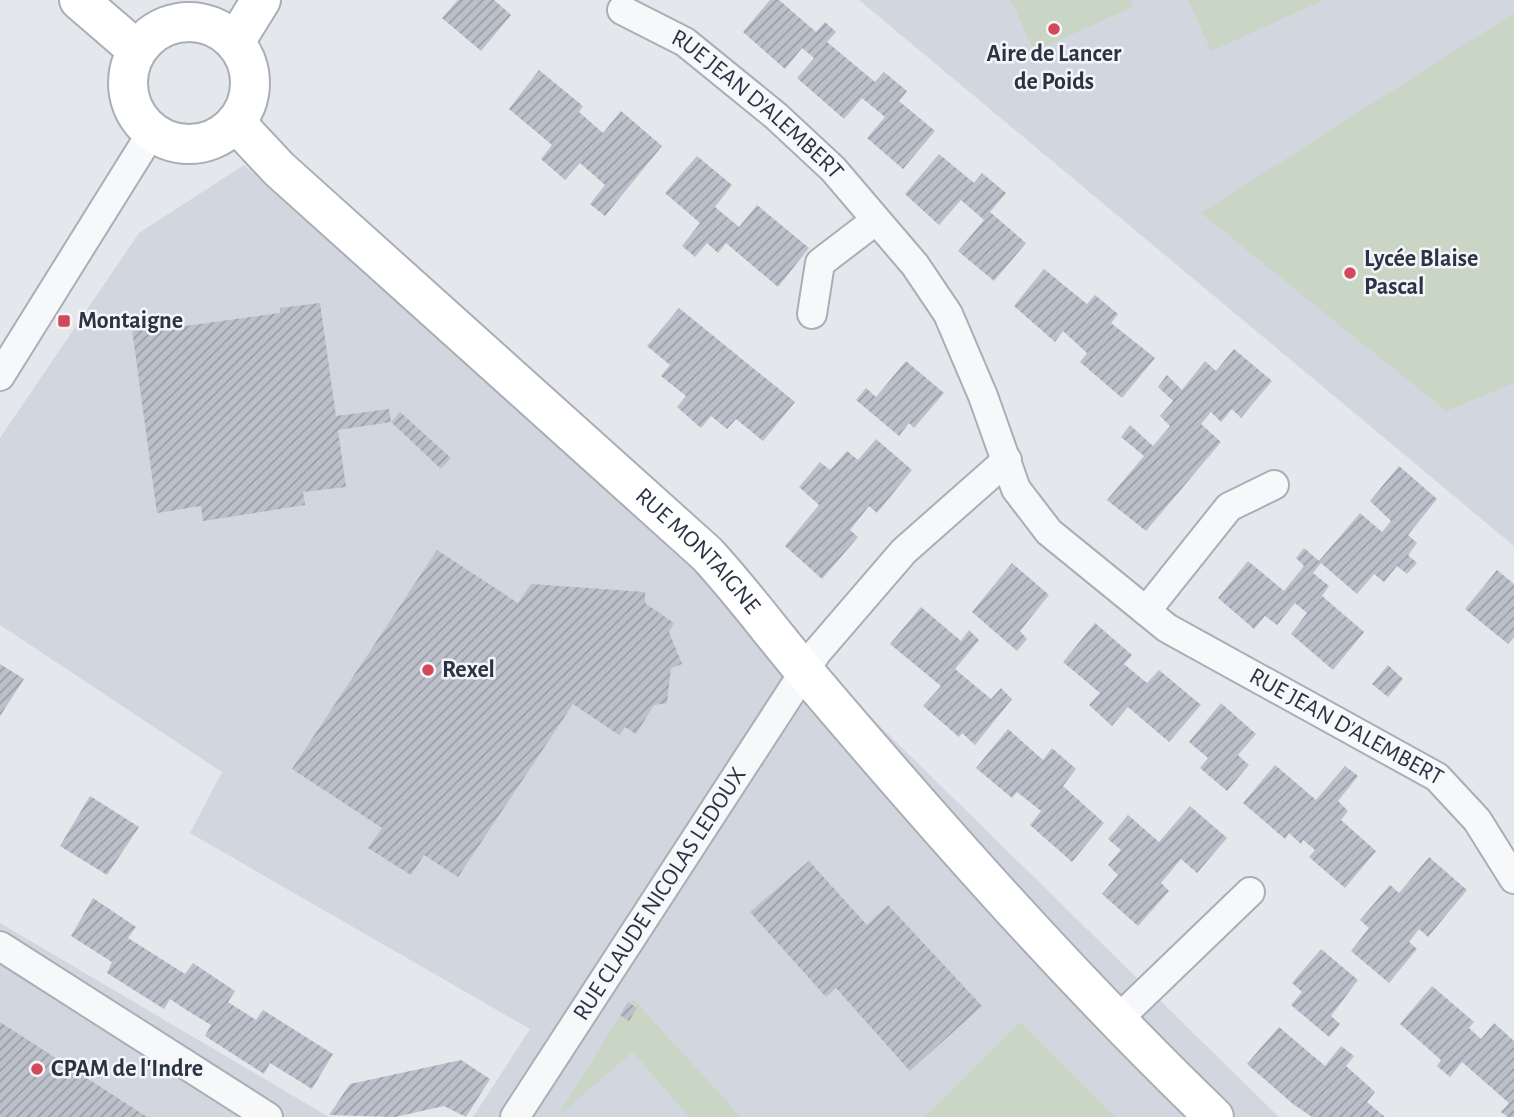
<svg xmlns="http://www.w3.org/2000/svg" width="1514" height="1117" viewBox="0 0 1514 1117" font-family="'Alegreya Sans',sans-serif">
	<style>
		.built { fill: #d2d6de }
		.grass { fill: #c9d6c5 }
		.building { fill: url(#building-hatch) }
		.lines { fill: none; stroke-linecap: round; stroke-linejoin: round }
		.street-casing { stroke: #a9aeb7; stroke-width: 32 }
		.secondary-casing { stroke: #a9aeb7; stroke-width: 42 }
		.street { stroke: #f7f8fa; stroke-width: 28 }
		.secondary { stroke: #fff; stroke-width: 38 }
		.poi-dot { fill: #d1495b; stroke: #f4f6f9; stroke-width: 2.5 }
		.labels { text-anchor: middle; dominant-baseline: central; stroke-width: 5; stroke-linejoin: round; paint-order: stroke }
		.poi-label { font-size: 24px; font-weight: bold; fill: #2b3445; stroke: #f4f6f9; text-anchor: start }
		.street-label { font-size: 24px; fill: #2b3445; stroke: #f4f6f9 }
	</style>
	<defs>
		<pattern id="building-hatch" width="6" height="6" patternUnits="userSpaceOnUse" patternTransform="scale(1.75)"><rect width="6" height="6" fill="#bbc0ca"/><path d="M-1 1l2-2M0 6l6-6M5 7l2-2" fill="none" stroke="#989da6"/></pattern>
	</defs>
	<rect width="100%" height="100%" fill="#e4e7ec"/>
	<!-- built -->
	<g class="built">
		<polygon points="859,0 1514,0 1514,546"/>
		<polygon points="244,165 846,693 1279,1117 473,1117 530,1029 190,833 222,772 0,625 0,438 139,233"/>
		<polygon points="0,923 329,1117 0,1117"/>
	</g>
	<!-- grass -->
	<g class="grass">
		<polygon points="1011,0 1130,0 1133,7 1034,51"/>
		<polygon points="1188,0 1324,0 1211,51"/>
		<polygon points="1514,13 1514,383 1446,411 1201,213"/>
		<polygon points="634,1000 741,1117 689,1117 633,1052 558,1116 620,1015 629,1021 628,1002"/>
		<polygon points="1020,1022 1116,1117 924,1117"/>
	</g>
	<!-- building -->
	<g class="building">
		<polygon points="458,0 494,0 511,15 481,51 442,18"/>
		<polygon points="770,0 779,0 816,32 825,22 836,32 827,42 875,82 884,72 907,91 899,101 935,131 903,169 867,138 885,117 862,98 844,119 797,78 814,58 802,48 785,69 743,32"/>
		<polygon points="539,70 583,106 579,112 603,133 621,111 662,146 605,216 590,204 605,185 580,163 565,180 541,159 552,145 509,109"/>
		<polygon points="939,154 974,183 982,173 1006,193 990,212 1026,243 994,281 958,251 984,220 961,200 939,225 905,194"/>
		<polygon points="697,156 732,185 715,207 739,227 757,205 809,248 778,287 726,243 718,253 707,243 695,257 682,246 700,223 665,193"/>
		<polygon points="1044,269 1087,304 1095,295 1118,314 1111,323 1155,358 1122,398 1080,362 1087,353 1063,331 1055,342 1014,306"/>
		<polygon points="320,303 336,416 389,409 391,422 400,412 451,458 441,469 391,422 338,430 346,487 303,492 305,505 203,521 201,506 157,513 132,329 178,322 179,327 280,313 280,308"/>
		<polygon points="679,308 795,402 763,441 736,419 727,429 711,416 701,428 677,407 686,396 661,376 670,365 647,346"/>
		<polygon points="1234,349 1272,381 1241,418 1232,409 1221,422 1211,412 1201,424 1221,442 1146,531 1107,500 1144,456 1121,437 1130,425 1153,446 1170,426 1160,416 1173,401 1158,387 1167,375 1182,390 1205,361 1216,371"/>
		<polygon points="906,361 944,393 914,428 909,423 899,436 856,400 866,388 876,397"/>
		<polygon points="876,439 912,470 877,513 869,506 850,530 858,537 822,579 785,546 819,505 799,487 820,462 830,470 847,451 858,460"/>
		<polygon points="1399,466 1437,499 1408,535 1417,543 1408,555 1417,563 1407,574 1397,566 1384,582 1374,574 1357,594 1321,563 1313,573 1329,586 1322,596 1364,632 1333,670 1291,634 1307,613 1295,603 1277,625 1265,616 1254,629 1218,598 1248,561 1284,591 1304,566 1296,558 1304,548 1319,561 1360,513 1382,532 1391,521 1370,501"/>
		<polygon points="437,550 518,603 531,584 645,592 645,603 674,623 669,632 682,664 671,668 667,703 654,705 636,734 625,727 619,735 573,704 458,877 424,855 411,875 368,848 382,828 292,769"/>
		<polygon points="1012,563 1049,595 1020,631 1027,639 1017,651 972,612"/>
		<polygon points="1497,570 1514,584 1514,637 1508,644 1465,609"/>
		<polygon points="921,607 961,641 969,630 979,640 955,669 991,699 1001,688 1012,699 975,745 962,733 959,737 923,706 941,686 890,644"/>
		<polygon points="1095,623 1132,655 1124,664 1147,683 1159,670 1201,705 1169,742 1128,707 1112,726 1089,705 1100,693 1063,662"/>
		<polygon points="0,664 24,679 0,716"/>
		<polygon points="1388,665 1403,679 1388,697 1372,684"/>
		<polygon points="1221,703 1256,734 1238,755 1249,765 1227,791 1200,768 1208,758 1189,742"/>
		<polygon points="1008,729 1043,760 1052,748 1076,769 1063,786 1104,823 1072,862 1030,825 1041,811 1017,792 1012,798 976,768"/>
		<polygon points="1275,765 1316,800 1345,766 1358,776 1338,801 1348,811 1341,820 1376,851 1345,888 1309,857 1315,850 1303,840 1301,844 1289,833 1285,839 1243,803"/>
		<polygon points="90,796 139,827 107,875 60,846"/>
		<polygon points="1190,806 1227,838 1197,873 1181,859 1161,883 1169,891 1138,926 1102,894 1118,875 1108,865 1121,850 1108,839 1128,815 1159,842"/>
		<polygon points="1429,857 1467,890 1428,937 1419,929 1409,942 1417,949 1389,983 1351,951 1369,928 1360,920 1390,885 1399,893"/>
		<polygon points="809,861 867,925 888,905 982,1006 910,1071 836,988 826,997 750,912"/>
		<polygon points="93,898 136,927 128,938 185,974 193,963 235,991 228,1002 256,1020 263,1010 333,1054 312,1089 270,1063 264,1074 205,1036 211,1025 188,1011 170,999 164,1009 107,973 112,962 71,936"/>
		<polygon points="1321,949 1358,980 1331,1016 1340,1024 1329,1037 1291,1005 1302,992 1292,983"/>
		<polygon points="1432,986 1474,1022 1469,1028 1481,1039 1494,1023 1514,1041 1514,1117 1508,1117 1501,1112 1509,1103 1462,1062 1450,1077 1437,1066 1441,1060 1400,1024"/>
		<polygon points="628,1002 637,1008 629,1021 620,1015"/>
		<polygon points="0,1022 147,1117 0,1117"/>
		<polygon points="1279,1027 1325,1066 1341,1046 1354,1056 1346,1066 1375,1092 1367,1102 1385,1117 1312,1117 1293,1104 1247,1064"/>
		<polygon points="461,1060 490,1079 466,1117 444,1106 395,1117 329,1115 350,1084"/>
	</g>
	<g class="lines">
		<defs>
			<g id="street">
				<path id="s1" d="M622,10L685,42L776,116L833,169L915,265L948,314L983,396L1016,489L1049,532L1167,628L1437,777L1477,820L1514,879"/>
				<polyline points="812,314 820,263 875,221"/>
				<polyline points="0,376 152,132"/>
				<polyline points="1146,611 1229,507 1274,485"/>
				<polyline points="0,946 268,1117"/>
				<polyline points="1115,1022 1250,892"/>
				<path id="s2" d="M515,1117L817,652L904,551L1007,460"/>
			</g>
			<g id="secondary">
				<polyline points="79,0 137,50"/>
				<circle cx="189" cy="83" r="61"/>
				<polyline points="235,42 261,0"/>
				<path id="s3" d="M236,123L279,169L707,554C742,592 772,633 805,672C935,825 1069,977 1214,1117"/>
			</g>
		</defs>
		<!-- street casing -->
		<use href="#street" class="street-casing"/>
		<!-- secondary casing -->
		<use href="#secondary" class="secondary-casing"/>
		<!-- street -->
		<use href="#street" class="street"/>
		<!-- secondary -->
		<use href="#secondary" class="secondary"/>
	</g>
	<!-- markers -->
	<g class="poi-dot">
		<circle cx="1054" cy="29" r="7"/>
		<circle cx="1350" cy="273" r="7"/>
		<rect x="57" y="314" width="14" height="14" rx="3.5"/>
		<circle cx="428" cy="670" r="7"/>
		<circle cx="37" cy="1069" r="7"/>
	</g>
	<g class="labels">
		<!-- poi labels -->
		<g class="poi-label">
			<text x="1054" y="54" text-anchor="middle">Aire de Lancer<tspan x="1054" dy="28">de Poids</tspan></text>
			<text x="1364" y="259">Lycée Blaise<tspan x="1364" dy="28">Pascal</tspan></text>
			<text x="78" y="321">Montaigne</text>
			<text x="442" y="670">Rexel</text>
			<text x="51" y="1069">CPAM de l'Indre</text>
		</g>
		<!-- street labels -->
		<g class="street-label">
			<text stroke="none"><textPath href="#s1" startOffset="166">RUE JEAN D'ALEMBERT</textPath></text>
			<text stroke="none"><textPath href="#s3" startOffset="630">RUE MONTAIGNE</textPath></text>
			<text stroke="none"><textPath href="#s1" startOffset="1050">RUE JEAN D'ALEMBERT</textPath></text>
			<text stroke="none"><textPath href="#s2" startOffset="266">RUE CLAUDE NICOLAS LEDOUX</textPath></text>
		</g>
	</g>
</svg>
